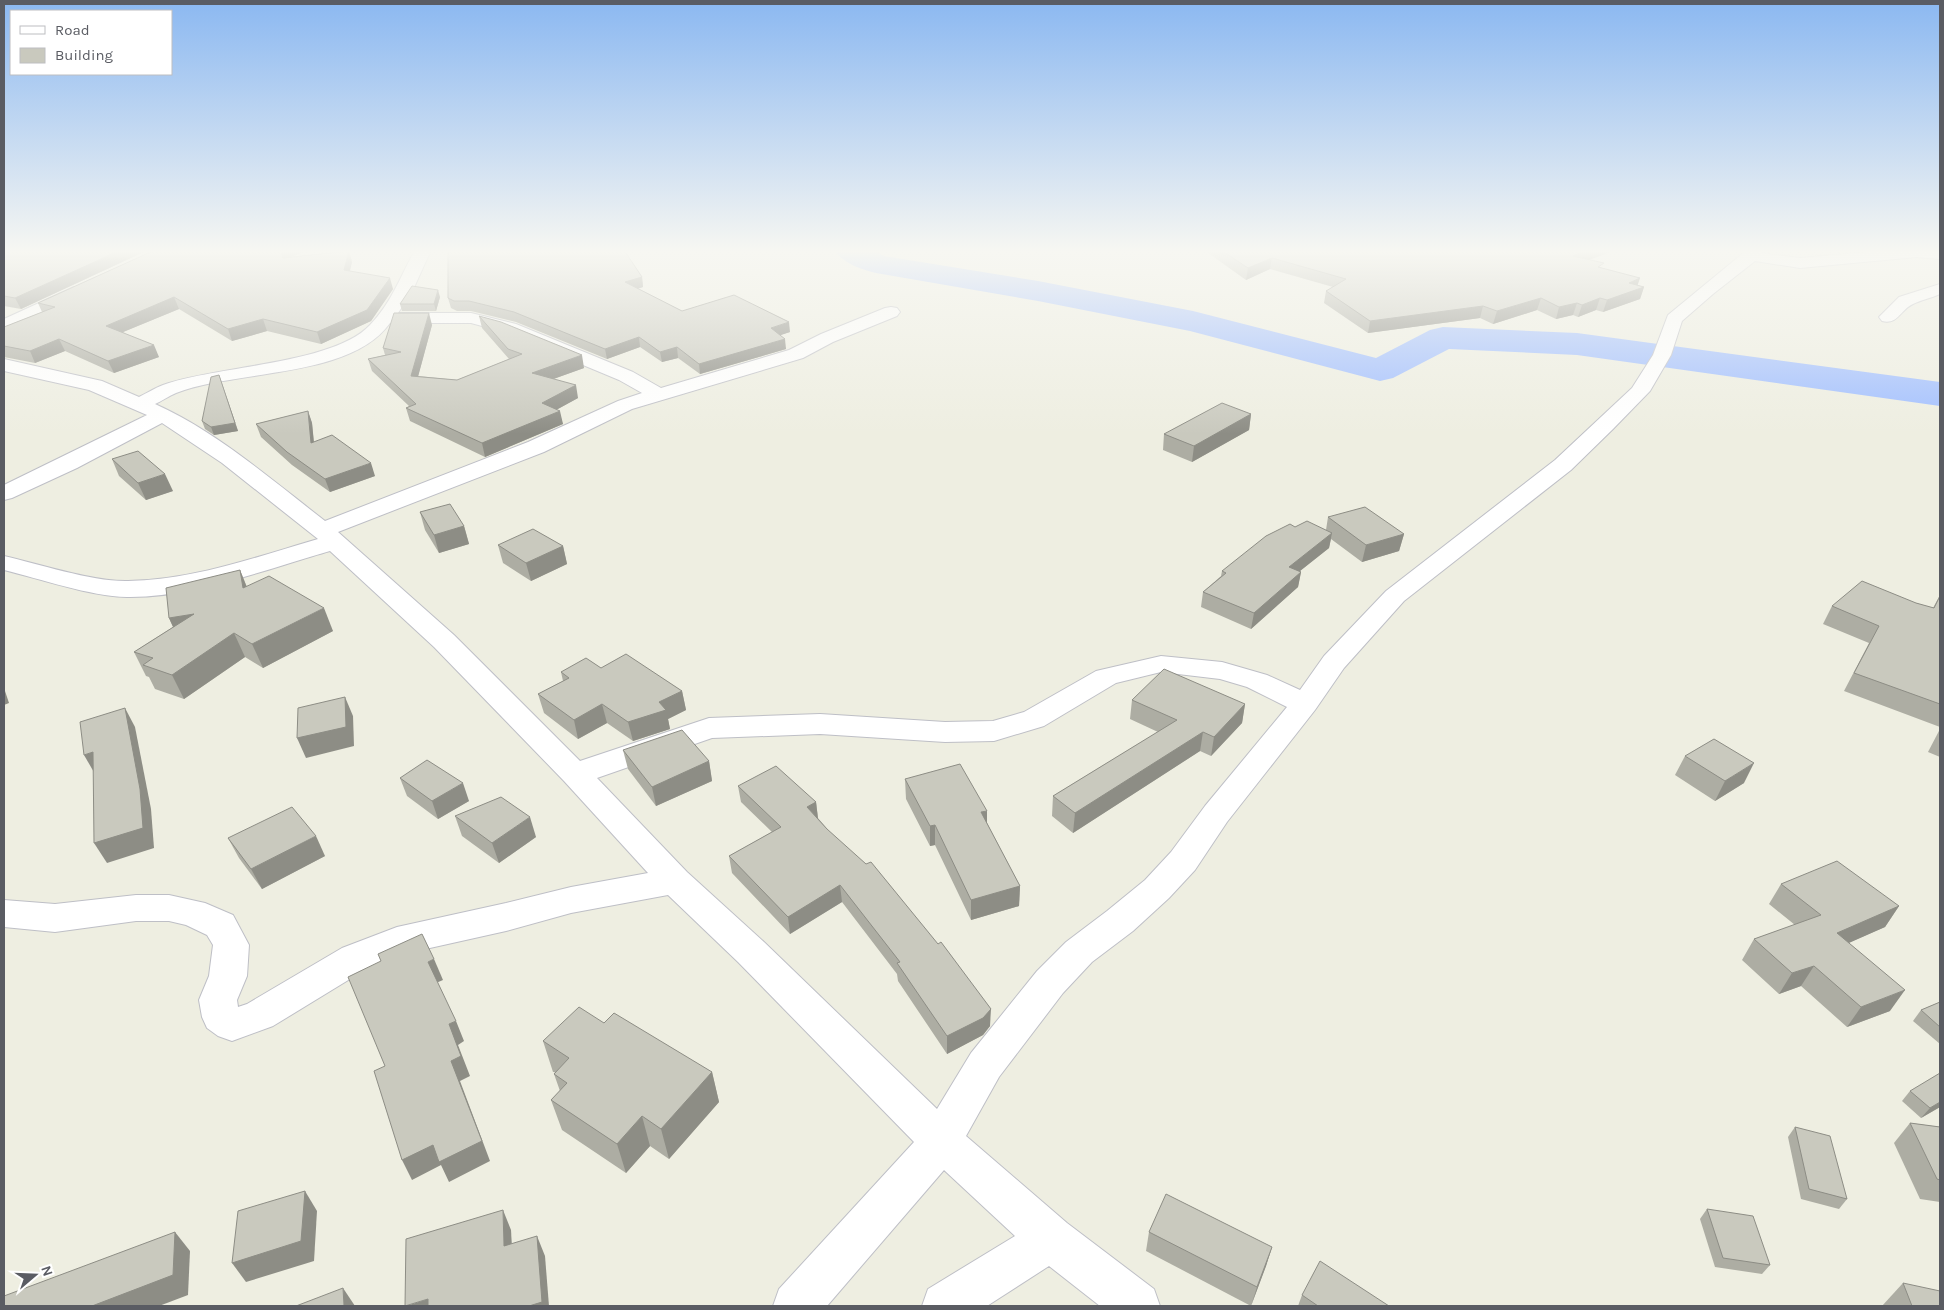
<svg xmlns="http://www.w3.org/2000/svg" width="1944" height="1310" viewBox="0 0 1944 1310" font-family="Karla,sans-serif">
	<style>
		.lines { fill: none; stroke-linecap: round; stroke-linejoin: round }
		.river { fill: #a0beff; fill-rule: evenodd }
		.street-casing { stroke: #bebfc6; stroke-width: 2 }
		.street { fill: #fff; fill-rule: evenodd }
		.wall { fill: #adada3 }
		.shaded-wall { fill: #8d8d85 }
		.building { fill: #c9c9be; stroke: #8d8d85 }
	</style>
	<rect width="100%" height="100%" fill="#eeeee1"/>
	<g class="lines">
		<!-- river -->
		<path class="river" d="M834,250H873L884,256L1038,281L1193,311L1376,358L1430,330L1443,327L1577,333L1940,382V406L1577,355L1449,349L1393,378L1380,381L1190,331L1038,301L876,273C862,270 843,263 834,250Z"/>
		<defs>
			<g id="street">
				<path d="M415,250H431L412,292L398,313H471L516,324L633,372L661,388L789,350L821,334L885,308L891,307L897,308L900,312L897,316L833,342L803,358L632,409L544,452L338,532L454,635L580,761L709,718L820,714L945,722L993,721L1024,712L1096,671L1161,656L1222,662L1267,675L1300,690L1324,656L1386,591L1555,460L1632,388L1653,355L1668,315L1747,250H1763L1761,253L1800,258L1891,250H1940V259L1917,257L1800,268L1755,261L1713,294L1682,321L1671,355L1650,391L1613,429L1571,470L1404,601L1344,668L1315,710L1227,822L1195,870L1169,898L1133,931L1092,962L1063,993L999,1077L966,1136L1067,1223L1154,1289L1160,1306H1100L1049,1266L987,1306H922L928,1289L1015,1236L944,1170L827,1306H773L779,1289L914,1142L738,962L668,895L571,913L506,931L403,954L368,968L273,1026L232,1041L218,1036L207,1028L202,1017L199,1000L209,976L213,945L207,935L186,925L169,921H136L55,932L4,927V900L55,904L136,895H169L205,903L233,915L249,945L247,976L237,1000L238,1007L247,1004L342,948L397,927L506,903L571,887L648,873L564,781L434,647L330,551C266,569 194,598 127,597C89,596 41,579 4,570V556C39,564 93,582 128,581C193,580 256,557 318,539L222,463L162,423L77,468L12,498L4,500V485L147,415L89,390L4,371V359L102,381L139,397C147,393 155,388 163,385C216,366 334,364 370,325C392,302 400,277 415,250ZM390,323H471L504,332L619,380L642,393L618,401L528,442L325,521C273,481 216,431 155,404C162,401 169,396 176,393C237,369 350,379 390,323ZM1161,672L1220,679L1247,687L1287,707L1205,806L1171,852L1145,880L1107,911L1066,942L1037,971L971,1053L937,1109L764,942L687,872L597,778L712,738L820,734L945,742L994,741L1044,726L1116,683Z"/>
				<path d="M1940,284V294C1931,298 1921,300 1913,304C1900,310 1898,325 1882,321L1879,317L1899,297Z"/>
				<polygon points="74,287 80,288 82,292 80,296 4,331 4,319"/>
			</g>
		</defs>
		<!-- street casing -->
		<use href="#street" class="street-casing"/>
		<!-- street -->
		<use href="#street" class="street"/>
	</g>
	<!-- wall -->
	<g class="wall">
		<polygon points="4,250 148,250 21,309 4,306"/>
		<polygon points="155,250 310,250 288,257 349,251 352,262 350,271 393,289 371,321 321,344 267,331 232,341 179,309 123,332 159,357 114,373 65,351 35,363 4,357 4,327 42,312 38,303"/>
		<polygon points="1204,250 1615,250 1589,260 1602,268 1637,285 1644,287 1640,299 1603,312 1596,310 1578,317 1573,315 1556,319 1537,310 1493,324 1480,318 1368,333 1324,303 1326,291 1333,287 1270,269 1246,280"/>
		<polygon points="642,277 643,287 637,289 682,311 790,332 780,335 786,349 700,374 678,358 662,362 640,347 607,359 516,322 471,311 457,311 451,308 448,298"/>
		<polygon points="440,297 436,311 402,311 400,304"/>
		<polygon points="479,316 584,368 553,379 578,398 556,410 563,424 485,457 410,421 406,408 409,406 372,371 368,359 385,355 383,348 432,325 418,376 457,380 509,359 482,328"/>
		<polygon points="219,375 238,431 214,435 205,429 202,421"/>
		<polygon points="308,411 312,423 314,442 375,476 330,492 292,465 261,437 256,424"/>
		<polygon points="1251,414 1249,430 1192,462 1163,450 1164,434"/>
		<polygon points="112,459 173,491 146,500 119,476"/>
		<polygon points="420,512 464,526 469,544 439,553 425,530"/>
		<polygon points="1328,517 1404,534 1399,551 1362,562 1331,539 1329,548 1300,571 1301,572 1298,587 1251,629 1201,607 1203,592 1221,576 1222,571 1295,527 1326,530"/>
		<polygon points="498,545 563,546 567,564 531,581 503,563"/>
		<polygon points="240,570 247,587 333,631 263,668 245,657 184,699 155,689 149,677 146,676 134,652 173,627 169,618"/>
		<polygon points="1940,595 1940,727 1844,691 1869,643 1823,624 1832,606 1916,603 1933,608"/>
		<polygon points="601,668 682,691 686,710 668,719 670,729 633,741 607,723 578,739 544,713 538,694 563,681 561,672"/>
		<polygon points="1132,700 1245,704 1242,723 1211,756 1200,751 1073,833 1052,816 1053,796 1158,732 1130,719"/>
		<polygon points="1940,729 1940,757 1928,752"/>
		<polygon points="623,750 709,761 712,781 656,806 628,769"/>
		<polygon points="1685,756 1744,783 1715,801 1675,775"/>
		<polygon points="400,778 469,801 438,819 407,796"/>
		<polygon points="905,779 987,823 1020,886 1019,906 971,920 935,845 930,846 906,799"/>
		<polygon points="738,786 816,802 818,818 990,1026 983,1035 947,1054 898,981 897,974 842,902 790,934 732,873 729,856 772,832 741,802"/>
		<polygon points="455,816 536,837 499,863 462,836"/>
		<polygon points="228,838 325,856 262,889 239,858"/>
		<polygon points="1781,884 1899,906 1885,927 1848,943 1890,1011 1847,1027 1801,986 1779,994 1742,960 1754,939 1795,925 1769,904"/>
		<polygon points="1940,1002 1940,1044 1913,1021 1921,1010"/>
		<polygon points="604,1023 712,1072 719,1102 669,1159 650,1146 626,1173 562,1130 551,1100 560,1091 554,1074 555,1072 553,1072 543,1041"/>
		<polygon points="1910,1091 1940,1107 1921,1118 1902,1101"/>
		<polygon points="1910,1123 1940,1127 1940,1202 1920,1199 1894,1143"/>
		<polygon points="1795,1127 1847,1199 1839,1209 1801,1199 1788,1137"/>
		<polygon points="1707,1209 1770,1265 1762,1274 1715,1267 1700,1219"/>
		<polygon points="1149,1232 1272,1247 1266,1266 1251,1306 1146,1251"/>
		<polygon points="1903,1283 1940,1306 1882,1306"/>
		<polygon points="1302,1295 1389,1306 1298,1306"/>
	</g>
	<!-- shaded-wall -->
	<g class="shaded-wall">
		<polygon points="121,250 148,250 21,309 15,298"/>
		<polygon points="281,250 310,250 284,259 283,258"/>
		<polygon points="1588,250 1615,250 1570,267 1573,256"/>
		<polygon points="349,251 352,262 347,281 344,270"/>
		<polygon points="1272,258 1270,269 1246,280 1248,268"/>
		<polygon points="642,277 643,287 626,292 625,282"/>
		<polygon points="390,278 393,289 371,321 321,344 317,332"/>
		<polygon points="1640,278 1636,290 1644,287 1640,299 1603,312 1607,300 1629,283"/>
		<polygon points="438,290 440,297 436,311 434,304"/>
		<polygon points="174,297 179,309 111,337 106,326"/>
		<polygon points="1541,298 1537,310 1493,324 1497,311"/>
		<polygon points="1600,298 1596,310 1578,317 1582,305"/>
		<polygon points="1577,303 1573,315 1556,319 1559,307"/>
		<polygon points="1483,306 1480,318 1368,333 1370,321"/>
		<polygon points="429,313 432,325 415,388 411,376"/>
		<polygon points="263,319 267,331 232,341 228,329"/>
		<polygon points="789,322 790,332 772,338 771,328"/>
		<polygon points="639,337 640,347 607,359 605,349"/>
		<polygon points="59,339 65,351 35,363 30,351"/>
		<polygon points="785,339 786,349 700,374 699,364"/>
		<polygon points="154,345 159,357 114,373 108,361"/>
		<polygon points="677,347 678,358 662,362 660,352"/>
		<polygon points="582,355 584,368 534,386 532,373"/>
		<polygon points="219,375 238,431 214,435 211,427"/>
		<polygon points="576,385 578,398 545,416 542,403"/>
		<polygon points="308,411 312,423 315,456 311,443"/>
		<polygon points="560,411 563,424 485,457 482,443"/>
		<polygon points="1251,414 1249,430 1192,462 1194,446"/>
		<polygon points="371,463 375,476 330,492 325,479"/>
		<polygon points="165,474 173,491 146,500 138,483"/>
		<polygon points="464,526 469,544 439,553 434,535"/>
		<polygon points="1332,533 1329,548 1286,582 1289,567"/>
		<polygon points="1404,534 1399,551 1362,562 1366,545"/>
		<polygon points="563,546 567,564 531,581 526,563"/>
		<polygon points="240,570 249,593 243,588"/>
		<polygon points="1301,572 1298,587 1251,629 1254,613"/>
		<polygon points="324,608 333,631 263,668 252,644"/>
		<polygon points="194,614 180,642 169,618"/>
		<polygon points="234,633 245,657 184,699 172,675"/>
		<polygon points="4,688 9,703 4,705"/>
		<polygon points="682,691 686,710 668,719 670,729 633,741 628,722 659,702"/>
		<polygon points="345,697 353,716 354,746 306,758 297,738"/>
		<polygon points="602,704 607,723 578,739 574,720"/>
		<polygon points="1245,704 1242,723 1211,756 1214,737"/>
		<polygon points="125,708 135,727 151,809 154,848 107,863 94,843"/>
		<polygon points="1203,732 1200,751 1073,833 1075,813"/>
		<polygon points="93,752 95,774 84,755"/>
		<polygon points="709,761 712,781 656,806 652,787"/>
		<polygon points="1754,763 1744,783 1715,801 1725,781"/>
		<polygon points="463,783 469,801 438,819 432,801"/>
		<polygon points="816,802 818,819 807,807"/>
		<polygon points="987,811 987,831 981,812"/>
		<polygon points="530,817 536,837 499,863 492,843"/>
		<polygon points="935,825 935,845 930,846 930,826"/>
		<polygon points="316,836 325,856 262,889 251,869"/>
		<polygon points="840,885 842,902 790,934 788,917"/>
		<polygon points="1020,886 1019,906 971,920 971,900"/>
		<polygon points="1899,906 1885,927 1824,954 1837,933"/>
		<polygon points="434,959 443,980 436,983 428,962"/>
		<polygon points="1814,966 1801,986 1779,994 1792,973"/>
		<polygon points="1905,990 1890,1011 1847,1027 1861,1007"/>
		<polygon points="991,1009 990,1026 983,1035 947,1054 947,1036"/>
		<polygon points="456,1021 464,1041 458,1045 470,1076 460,1081 490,1161 449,1182 441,1165 412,1180 402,1160 451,1061 449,1024"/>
		<polygon points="712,1072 719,1102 669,1159 661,1129"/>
		<polygon points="1940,1102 1940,1107 1921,1118 1930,1108"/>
		<polygon points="642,1116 650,1146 626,1173 617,1144"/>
		<polygon points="305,1191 317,1211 314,1261 246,1282 232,1263"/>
		<polygon points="503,1210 511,1230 513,1266 504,1246"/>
		<polygon points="175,1232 190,1251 188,1295 159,1306 92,1306"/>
		<polygon points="537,1236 545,1256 549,1306 529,1306"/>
		<polygon points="1272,1247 1266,1266 1251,1306 1257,1287"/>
		<polygon points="343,1288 355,1306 344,1306"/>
		<polygon points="428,1299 432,1306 406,1306"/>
	</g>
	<!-- building -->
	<g class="building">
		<polygon points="4,250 121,250 15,298 4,296"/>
		<polygon points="155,250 281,250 283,258 349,251 344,270 390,278 367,310 317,332 263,319 228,329 174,297 106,326 154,345 108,361 59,339 30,351 4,346 4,327 55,307 38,303"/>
		<polygon points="448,250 624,250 642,277 625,282 682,311 734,295 789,322 771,328 785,339 699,364 677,347 660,352 639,337 605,349 514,312 469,301 454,301 448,298"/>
		<polygon points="1221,250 1588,250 1573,256 1604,263 1598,267 1640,278 1629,283 1644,287 1607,300 1600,298 1582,305 1577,303 1559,307 1541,298 1497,311 1483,306 1370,321 1326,291 1346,279 1272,258 1248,268"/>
		<polygon points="412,286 438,290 434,304 400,304"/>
		<polygon points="394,313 429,313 411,376 457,380 522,354 508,349 479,316 501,322 582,355 532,373 576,385 542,403 560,411 482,443 406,408 416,404 368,359 401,352 383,348"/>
		<polygon points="219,375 235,423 211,427 202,421 211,377"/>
		<polygon points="1222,403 1251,414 1194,446 1164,434"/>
		<polygon points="308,411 311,443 332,435 371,463 325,479 287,452 256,424"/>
		<polygon points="138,451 165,474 138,483 112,459"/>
		<polygon points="450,504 464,526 434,535 420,512"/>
		<polygon points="1365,507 1404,534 1366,545 1328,517"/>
		<polygon points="1307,521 1332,533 1289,567 1301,572 1254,613 1203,592 1226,573 1222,571 1266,536 1290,524 1295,527"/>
		<polygon points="533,529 563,546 526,563 498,545"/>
		<polygon points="240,570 243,588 269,576 324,608 252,644 234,633 172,675 143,665 153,658 134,652 194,614 169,618 166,588"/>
		<polygon points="1862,581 1916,603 1934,608 1940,596 1940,704 1854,673 1879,626 1832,606"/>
		<polygon points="626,654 682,691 659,702 666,710 628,722 602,704 574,720 538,694 569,678 561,672 586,658 601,668"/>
		<polygon points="1164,669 1245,704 1214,737 1203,732 1075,813 1053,796 1177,720 1132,700"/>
		<polygon points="345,697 346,727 297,738 298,708"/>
		<polygon points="125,708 140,789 143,828 94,843 93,752 84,755 80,722"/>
		<polygon points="682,730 709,761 652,787 623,750"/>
		<polygon points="1714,739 1754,763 1725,781 1685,756"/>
		<polygon points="427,760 463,783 432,801 400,778"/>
		<polygon points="960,764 987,811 981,812 1020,886 971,900 935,825 930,826 905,779"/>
		<polygon points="776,766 816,802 807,807 827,829 866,864 871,862 938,944 941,942 991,1009 983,1018 947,1036 897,963 900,962 840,885 788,917 729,856 781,827 738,786"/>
		<polygon points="501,797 530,817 492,843 455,816"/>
		<polygon points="292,807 316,836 251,869 228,838"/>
		<polygon points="1837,861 1899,906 1837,933 1905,990 1861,1007 1814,966 1792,973 1754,939 1821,915 1781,884"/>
		<polygon points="422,934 434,959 428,962 456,1021 449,1024 461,1056 451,1061 482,1141 439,1162 433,1145 402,1160 374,1071 385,1066 348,977 381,961 378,954"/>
		<polygon points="1940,1002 1940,1027 1921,1010"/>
		<polygon points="579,1007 604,1023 614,1013 712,1072 661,1129 642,1116 617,1144 551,1100 567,1083 554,1074 569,1058 543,1041"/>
		<polygon points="1940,1073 1940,1102 1930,1108 1910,1091"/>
		<polygon points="1910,1123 1940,1127 1940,1180 1937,1179"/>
		<polygon points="1795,1127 1830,1136 1847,1199 1809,1189"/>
		<polygon points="305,1191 301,1241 232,1263 238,1211"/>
		<polygon points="1166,1194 1272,1247 1257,1287 1149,1232"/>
		<polygon points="1707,1209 1753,1216 1770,1265 1723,1258"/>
		<polygon points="503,1210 504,1246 537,1236 542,1302 529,1306 428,1306 428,1299 405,1306 406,1239"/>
		<polygon points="175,1232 173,1275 92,1306 4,1306 4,1296"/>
		<polygon points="1320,1261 1389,1306 1318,1306 1302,1295"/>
		<polygon points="1903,1283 1940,1291 1940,1306 1912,1306"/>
		<polygon points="343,1288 344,1306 296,1306"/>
	</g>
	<!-- sky -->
	<linearGradient id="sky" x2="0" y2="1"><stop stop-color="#8bb8f1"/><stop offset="0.58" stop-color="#f7f7f2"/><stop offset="1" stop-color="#f7f7f2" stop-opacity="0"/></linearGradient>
	<rect width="1944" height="434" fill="url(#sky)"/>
	<!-- border -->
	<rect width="1944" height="1310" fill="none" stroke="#5a5c63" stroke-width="10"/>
	<!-- legend -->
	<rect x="10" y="10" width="162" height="65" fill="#ffffff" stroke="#bdbec1"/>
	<rect x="20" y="26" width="25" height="8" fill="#ffffff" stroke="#bdbec1"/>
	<text x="55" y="35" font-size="15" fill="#5a5c63">Road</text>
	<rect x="20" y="48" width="25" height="15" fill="#c9c9be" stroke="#bdbec1"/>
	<text x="55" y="60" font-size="15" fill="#5a5c63">Building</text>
	<!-- north arrow -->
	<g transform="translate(35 1275) rotate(71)" stroke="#ffffff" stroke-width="4" paint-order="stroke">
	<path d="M0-4L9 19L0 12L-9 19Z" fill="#5a5c63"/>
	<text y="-8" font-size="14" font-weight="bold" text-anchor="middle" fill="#5a5c63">N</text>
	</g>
</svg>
